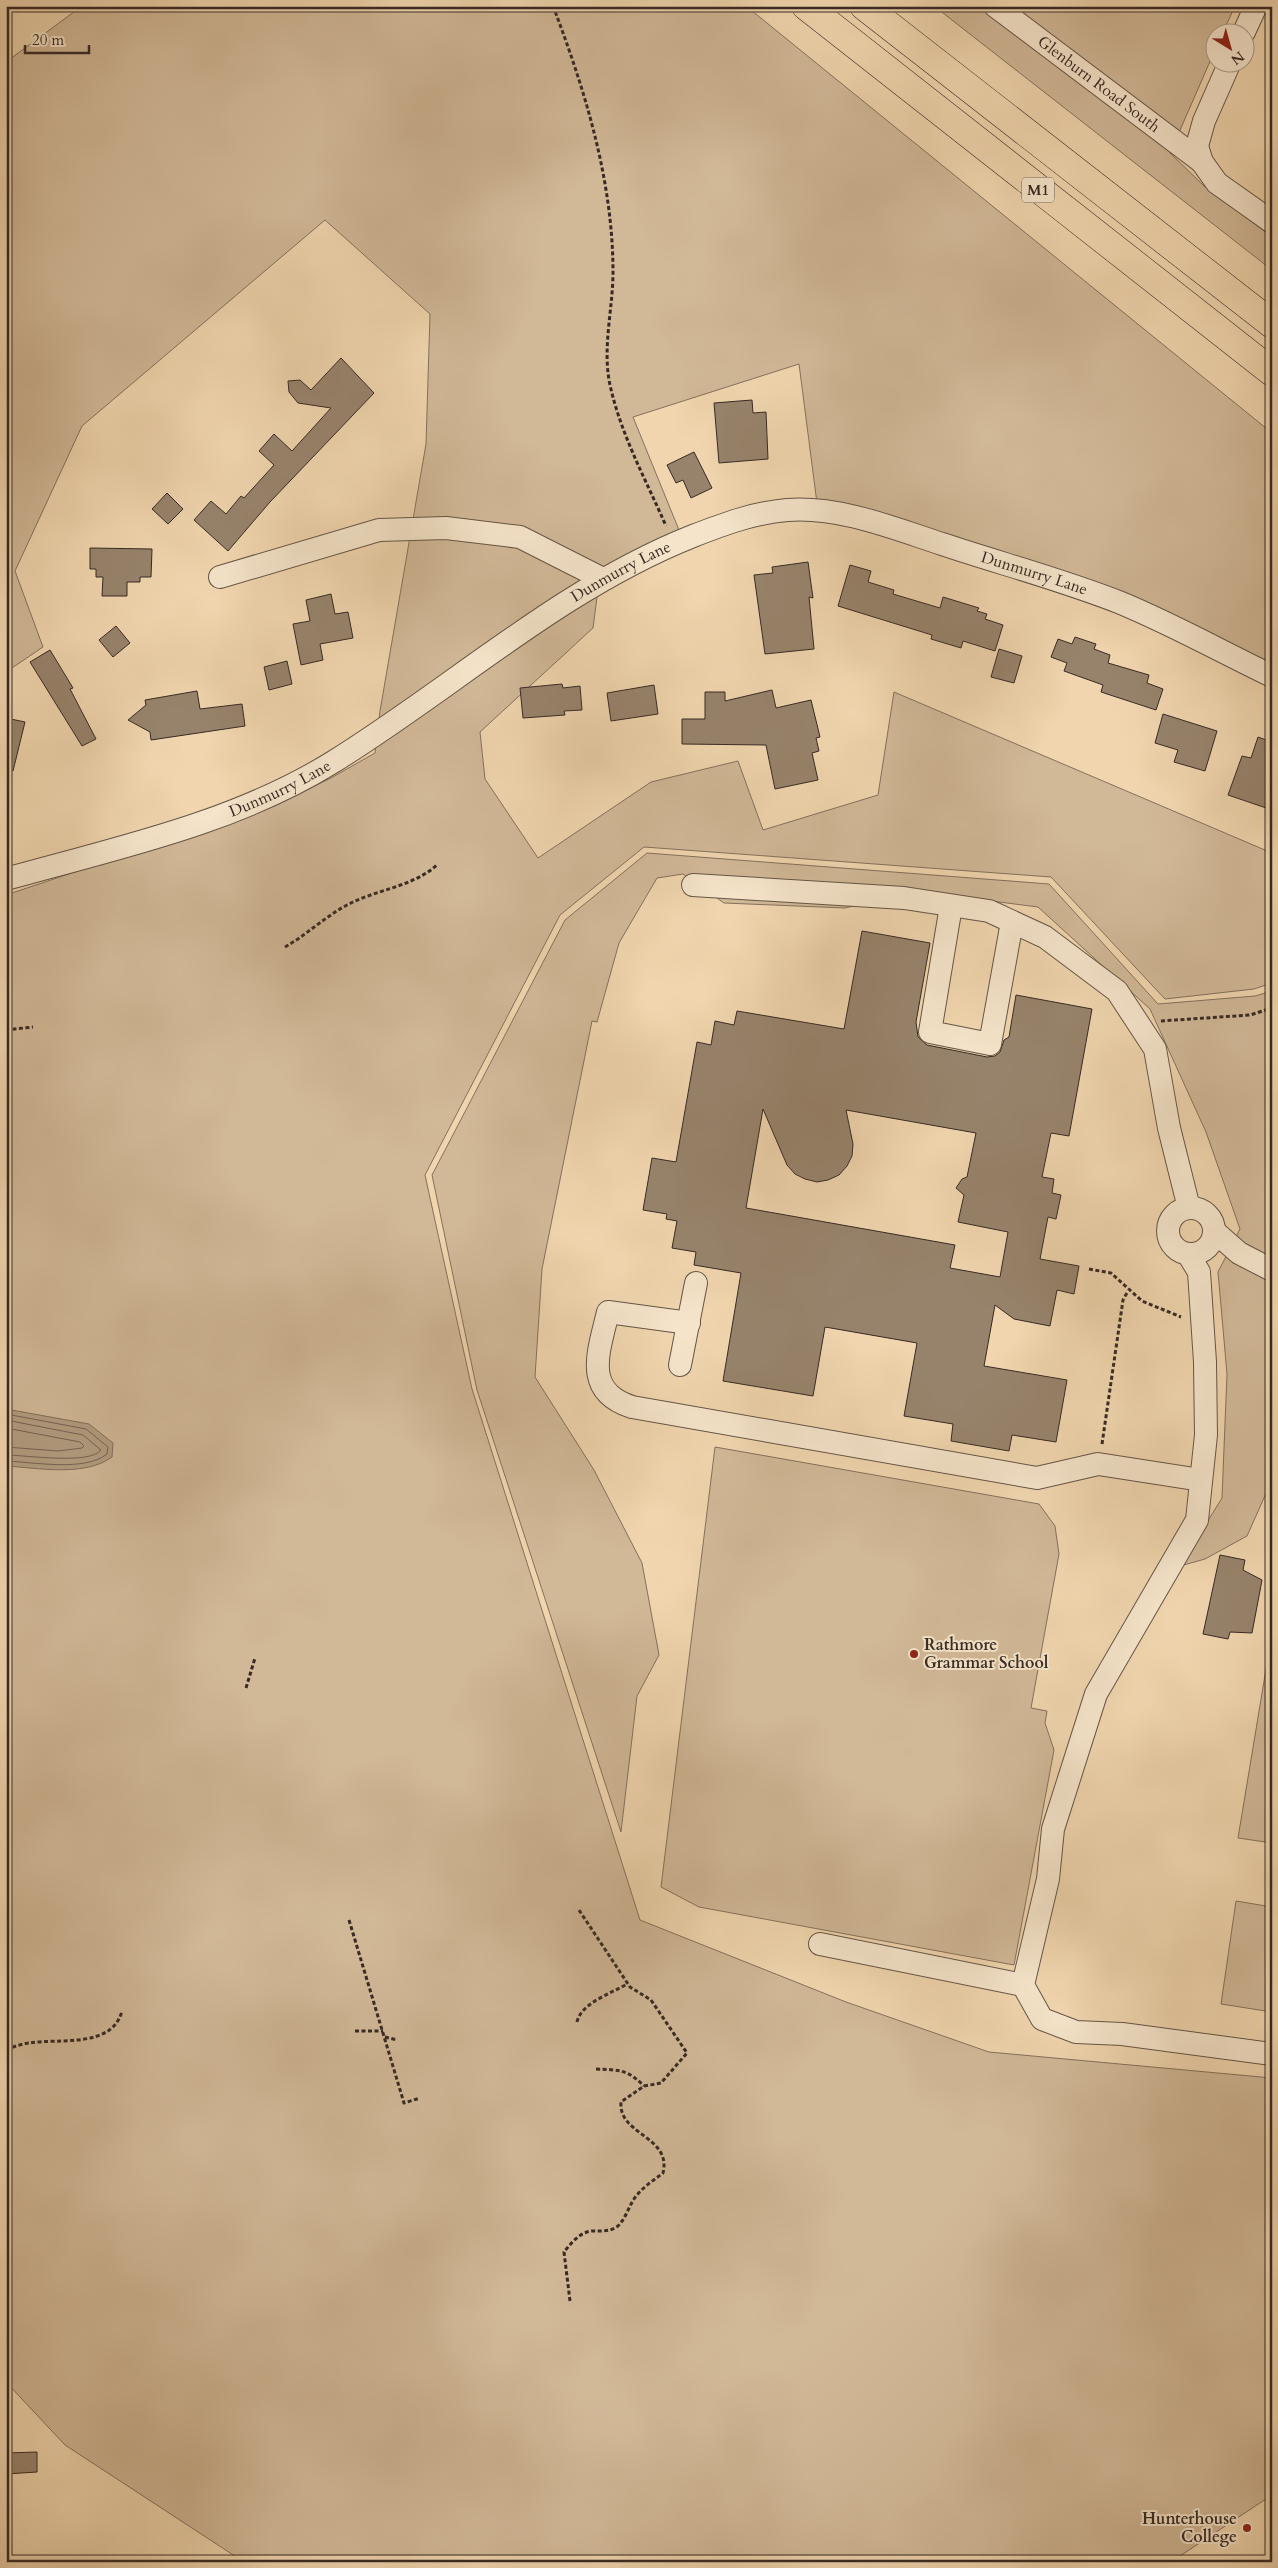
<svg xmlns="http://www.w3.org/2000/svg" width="1278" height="2568" viewBox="0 0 1278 2568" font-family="Cardo,serif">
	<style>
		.green { fill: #d1b897; stroke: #84715e }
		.water { fill: #b19b7f; stroke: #806e5b }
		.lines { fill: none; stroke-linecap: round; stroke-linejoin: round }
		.shore { stroke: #746252; stroke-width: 1 }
		.building { fill: #97836c; stroke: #372a24; fill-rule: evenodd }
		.minor-casing { stroke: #655546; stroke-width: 24 }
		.highway-casing { stroke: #372a24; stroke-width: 29 }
		.path { stroke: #372a24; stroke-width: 3; stroke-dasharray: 4 2.5; stroke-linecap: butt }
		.minor { stroke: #f5e4ca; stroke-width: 22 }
		.highway { stroke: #f0d5ae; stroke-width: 28 }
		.poi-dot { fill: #8f2418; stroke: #f5e4ca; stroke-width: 2 }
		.labels { text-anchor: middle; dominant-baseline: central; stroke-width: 4; stroke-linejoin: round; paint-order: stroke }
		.shield { fill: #f5e4ca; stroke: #706256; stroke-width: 1 }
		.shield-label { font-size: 15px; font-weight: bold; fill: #372a24 }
		.street-label { font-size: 16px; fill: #372a24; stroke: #f5e4ca }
		.poi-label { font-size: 16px; font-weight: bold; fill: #372a24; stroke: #f5e4ca; text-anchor: start }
	</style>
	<rect width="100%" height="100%" fill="#f0d5ae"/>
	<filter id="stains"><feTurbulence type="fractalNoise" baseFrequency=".004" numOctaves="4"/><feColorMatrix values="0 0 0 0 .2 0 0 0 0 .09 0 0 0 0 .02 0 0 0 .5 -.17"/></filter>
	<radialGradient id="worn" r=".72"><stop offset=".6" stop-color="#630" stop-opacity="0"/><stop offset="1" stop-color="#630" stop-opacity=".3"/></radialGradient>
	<!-- green -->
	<g class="green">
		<polygon points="82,6 746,6 1272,433 1272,676 1122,603 818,511 799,364 633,417 679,530 600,574 593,628 480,732 485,779 538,858 651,782 738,761 763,830 878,795 894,692 1272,853 1272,983 1254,989 1165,999 1051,877 644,847 560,915 425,1175 472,1389 640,1920 846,2002 989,2052 1272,2078 1272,2495 1171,2562 244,2562 65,2445 6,2382 6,895 272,806 331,778 375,753 380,711 426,444 430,314 325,220 82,426 15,571 43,647 6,672 6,62"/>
		<polygon points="934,6 1235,6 1223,32 1216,32 1215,50 1170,153 1204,186 1272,237 1272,270"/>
		<polygon points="647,853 1049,884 1158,1004 1255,996 1272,991 1272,1409 1267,1408 1272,1480 1247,1536 1205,1559 1180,1566 1222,1498 1227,1374 1218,1272 1240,1229 1206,1132 1150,1009 1038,907 914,891 845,908 724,903 683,874 657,878 619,943 597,1022 592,1021 542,1269 535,1377 594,1470 642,1563 659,1655 637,1696 621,1832 477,1390 432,1175 565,920"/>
		<polygon points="715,1447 1039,1504 1055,1526 1059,1554 1031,1708 1047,1711 1045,1723 1054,1750 1014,1965 699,1907 661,1887"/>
		<polygon points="1272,1633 1272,1843 1238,1838"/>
		<polygon points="1236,1901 1272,1907 1272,2012 1221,2004"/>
	</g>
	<!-- water -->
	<path class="water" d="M6,1409L89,1424L113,1443L112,1457C85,1477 38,1468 6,1466Z"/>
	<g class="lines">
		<!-- shore -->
		<g class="shore">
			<path d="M6,1414L86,1429L108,1447L107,1454C85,1472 33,1462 6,1461"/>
			<path d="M6,1420L83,1435L101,1450C90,1465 25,1455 6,1455"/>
			<polyline points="6,1428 80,1442 84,1446 82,1448 58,1451 6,1447"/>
		</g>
	</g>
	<!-- building -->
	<g class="building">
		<polygon points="341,358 374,393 270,502 228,551 194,520 211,501 226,514 241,496 244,498 274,465 259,451 274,434 292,451 331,408 298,403 289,392 288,381 300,380 311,390"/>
		<polygon points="752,400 753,413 766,412 768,459 719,463 714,403"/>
		<polygon points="694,452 712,488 691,498 683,480 676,483 667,465"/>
		<polygon points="167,493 183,509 168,524 152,509"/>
		<polygon points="90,548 152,549 151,577 140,577 140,582 127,582 127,596 102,596 103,577 96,577 96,569 90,569"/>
		<polygon points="808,562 813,598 809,597 814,649 765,654 754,575 773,573 772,567"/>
		<polygon points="850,565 871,571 868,582 894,590 893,594 940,608 943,597 979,608 977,611 987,614 985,619 1003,625 995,651 963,641 961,648 931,639 932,635 838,606"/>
		<polygon points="331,594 335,614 348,612 353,638 320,644 323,660 301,665 293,624 310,621 306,600"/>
		<polygon points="116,626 130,643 113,657 99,640"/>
		<polygon points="1075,637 1096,644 1094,649 1110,655 1108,663 1149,675 1147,683 1163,689 1156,710 1101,692 1103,685 1064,671 1067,663 1051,657 1058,639 1072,644"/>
		<polygon points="999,649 1022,656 1014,683 991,677"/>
		<polygon points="50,650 73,688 70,689 96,739 82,746 30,662"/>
		<polygon points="287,661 292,684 269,690 264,667"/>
		<polygon points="562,684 563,688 580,686 582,710 564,711 565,715 523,718 520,688"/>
		<polygon points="654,685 658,714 611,721 607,693"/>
		<polygon points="772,690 776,708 811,700 820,737 816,738 819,751 812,753 818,780 775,789 766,745 682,744 682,719 705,719 705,692 725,692 725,701"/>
		<polygon points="197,691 200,709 242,704 245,726 151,740 150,732 128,720 146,705 145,700"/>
		<polygon points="1163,714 1217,731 1205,771 1174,762 1178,750 1155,743"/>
		<polygon points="6,718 25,722 13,771 6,771"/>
		<polygon points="1258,737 1272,742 1272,810 1228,795 1242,756 1251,758"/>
		<path d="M862,931L930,943L916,1022L918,1037L927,1045L987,1057L995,1056L1000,1052L1004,1040L1009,1037L1016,995L1092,1009L1069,1136L1051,1133L1042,1177L1054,1179L1052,1193L1061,1195L1056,1219L1048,1217L1040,1259L1079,1266L1074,1294L1057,1290L1050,1326L1014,1319L995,1305L984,1366L1067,1380L1056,1442L1012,1435L1009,1451L951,1441L953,1424L904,1416L917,1343L825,1327L813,1396L723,1381L741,1273L694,1265L696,1252L672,1248L677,1221L666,1219L667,1214L643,1210L652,1158L676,1162L697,1042L711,1045L715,1021L734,1025L737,1011L844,1029ZM763,1109L787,1165L795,1174L805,1179L817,1182L828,1180L839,1175L847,1166L852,1156L853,1144L846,1110L976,1133L967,1177L962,1179L956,1188L964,1195L958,1222L1008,1232L1000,1277L950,1268L955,1245L746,1208Z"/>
		<polygon points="1220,1555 1245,1560 1243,1570 1262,1580 1252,1633 1230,1632 1228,1639 1203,1634"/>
		<polygon points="37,2452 37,2472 6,2474 6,2453"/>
	</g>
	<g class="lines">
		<defs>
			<g id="minor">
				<path id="s1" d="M995,6L1202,162"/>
				<polyline points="1244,32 1256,6"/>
				<polyline points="1230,62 1204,121 1197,146 1202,162 1217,183 1272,222"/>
				<polyline points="220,577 379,530 446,528 520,537 603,579"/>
				<path id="s2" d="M6,879C117,848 235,823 333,762C454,687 560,589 693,536C724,524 753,513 787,510C839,506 893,528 942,544C1002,564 1063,580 1121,603C1172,624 1222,652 1272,676"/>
				<polyline points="693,885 904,898 989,911 1045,937 1117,991 1155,1049 1169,1128 1189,1208"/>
				<polyline points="951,906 930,1032 990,1044 1012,922"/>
				<circle cx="1191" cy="1231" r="23"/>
				<polyline points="1214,1231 1239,1253 1272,1270"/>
				<polyline points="1188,1254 1199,1272 1205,1362 1206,1435 1197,1520 1096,1694 1053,1829 1048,1879 1023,1985 1042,2019 1076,2032 1122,2034 1272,2054"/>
				<path d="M689,1323L608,1312C599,1351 582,1391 632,1407L1037,1478L1098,1464L1201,1480"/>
				<polyline points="680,1365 696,1283"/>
				<polyline points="820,1944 1023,1985"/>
			</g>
			<g id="highway">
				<polyline points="806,6 1272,372"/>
				<polyline points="864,6 1272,324"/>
			</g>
		</defs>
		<!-- minor casing -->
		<use href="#minor" class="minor-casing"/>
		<!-- highway casing -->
		<use href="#highway" class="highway-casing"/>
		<!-- path -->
		<g class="path">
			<path d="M553,6C585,90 613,181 613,272C613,309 602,348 610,385C621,435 646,480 666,526"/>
			<path d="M285,947C308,934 329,913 353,902C381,889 416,885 438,864"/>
			<polyline points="1161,1021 1250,1015 1272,1008"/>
			<polyline points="6,1030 33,1027"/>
			<polyline points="1089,1269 1111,1273 1142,1301 1181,1317"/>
			<polyline points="1102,1444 1123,1300 1128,1291"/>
			<polyline points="246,1688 255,1658"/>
			<polyline points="349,1920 404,2103 420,2098"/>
			<path d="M577,2022C581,2003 612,1993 627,1984"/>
			<polyline points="355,2031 383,2031"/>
			<polyline points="385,2037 397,2040"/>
			<path d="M6,2049C14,2047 21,2044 29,2043C58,2038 112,2049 122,2011"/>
			<path d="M596,2069C619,2070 627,2069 644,2086"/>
			<path d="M570,2301L564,2252C571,2243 580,2232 592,2231C601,2231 610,2232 618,2226C626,2218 628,2208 634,2199C641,2188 653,2181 663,2173C672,2136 618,2135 621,2102L644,2086L661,2083L687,2053L651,2000L630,1987L579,1910"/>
		</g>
		<!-- minor -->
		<use href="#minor" class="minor"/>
		<!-- highway -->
		<use href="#highway" class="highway"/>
	</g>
	<!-- markers -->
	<g class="poi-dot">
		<circle cx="914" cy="1654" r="5"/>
		<circle cx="1247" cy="2528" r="5"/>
	</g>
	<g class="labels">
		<!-- shield labels -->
		<rect class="shield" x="1022" y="177.5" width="32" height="25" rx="4"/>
		<g class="shield-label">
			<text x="1038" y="190">M1</text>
		</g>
		<!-- street labels -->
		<g class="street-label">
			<text stroke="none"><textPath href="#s1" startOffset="130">Glenburn Road South</textPath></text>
			<text stroke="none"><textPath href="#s2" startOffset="694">Dunmurry Lane</textPath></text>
			<text stroke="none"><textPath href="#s2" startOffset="1129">Dunmurry Lane</textPath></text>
			<text stroke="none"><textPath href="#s2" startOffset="289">Dunmurry Lane</textPath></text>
		</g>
		<!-- poi labels -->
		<g class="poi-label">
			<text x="924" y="1645">Rathmore<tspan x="924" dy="18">Grammar School</tspan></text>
			<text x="1237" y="2519" text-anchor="end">Hunterhouse<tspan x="1237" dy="18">College</tspan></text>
		</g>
	</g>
	<!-- margin -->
	<rect width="1278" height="2568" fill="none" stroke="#f0d5ae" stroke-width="25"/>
	<rect x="8" y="8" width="1263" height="2553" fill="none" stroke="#372a24" stroke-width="2.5"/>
	<rect x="12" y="12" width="1253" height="2543" fill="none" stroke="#372a24"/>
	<!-- north arrow -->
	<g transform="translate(1230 48) rotate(143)"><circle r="24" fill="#f5e4ca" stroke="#a99a88"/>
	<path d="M0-4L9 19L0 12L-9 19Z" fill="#8f2418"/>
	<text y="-8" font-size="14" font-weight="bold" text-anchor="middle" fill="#372a24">N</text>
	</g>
	<!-- scale -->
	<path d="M25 45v8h64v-8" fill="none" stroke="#372a24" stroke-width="2.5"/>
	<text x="32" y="45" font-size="15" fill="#372a24" stroke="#f5e4ca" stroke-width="4" paint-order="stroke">20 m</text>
	<rect width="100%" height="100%" filter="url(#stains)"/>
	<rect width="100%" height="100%" fill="url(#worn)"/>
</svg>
